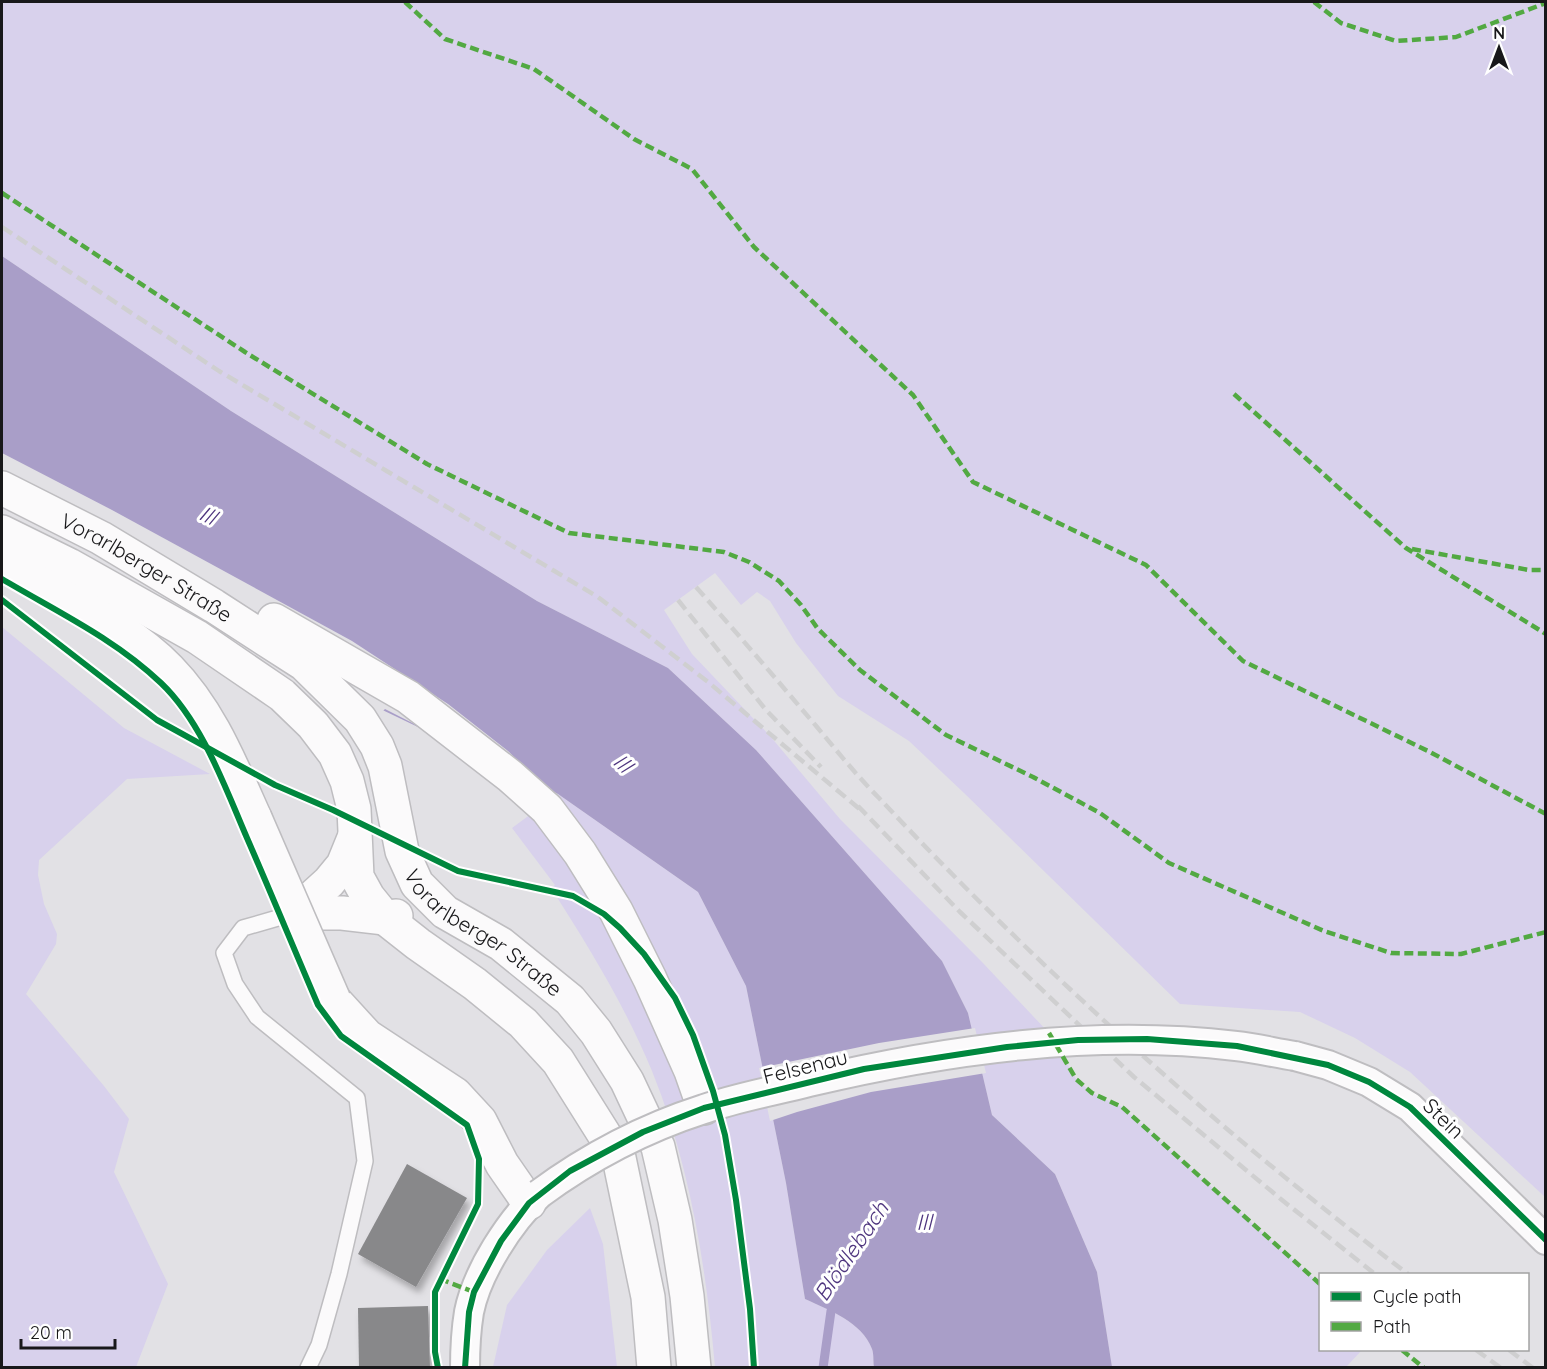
<svg xmlns="http://www.w3.org/2000/svg" width="1547" height="1369" viewBox="0 0 1547 1369" font-family="Quicksand,sans-serif">
	<style>
		.green { fill: #d8d1ec }
		.water { fill: #a99ec8 }
		.pier { fill: #e2e1e5 }
		.lines { fill: none; stroke-linecap: round; stroke-linejoin: round }
		.stream { stroke: #a99ec8; stroke-width: 9 }
		.building { fill: #88888a; filter: url(#shadow) }
		.lane-casing { stroke: #bebdc0; stroke-width: 18 }
		.street-casing { stroke: #bebdc0; stroke-width: 32 }
		.primary-casing { stroke: #bebdc0; stroke-width: 36 }
		.lane { stroke: #fbfafb; stroke-width: 15 }
		.street { stroke: #fbfafb; stroke-width: 28 }
		.primary { stroke: #fbfafb; stroke-width: 33 }
		.rail { stroke: #cfcfd0; stroke-width: 4.5; stroke-dasharray: 12 6; stroke-linecap: butt }
		.street-bridge-casing { stroke: #bebdc0; stroke-width: 32; stroke-linecap: butt }
		.primary-bridge-casing { stroke: #bebdc0; stroke-width: 36; stroke-linecap: butt }
		.street-bridge { stroke: #fbfafb; stroke-width: 28 }
		.primary-bridge { stroke: #fbfafb; stroke-width: 33 }
		.quiet { stroke: #52a942; stroke-width: 4.5; stroke-dasharray: 9 4.5; stroke-linecap: butt }
		.cycleway-casing { stroke: #fff; stroke-width: 10 }
		.cycleway { stroke: #00873e; stroke-width: 6 }
		.labels { text-anchor: middle; dominant-baseline: central; stroke-width: 6; stroke-linejoin: round; paint-order: stroke }
		.street-label { font-size: 21px; fill: #18181a; stroke: #fff }
		.water-label { font-size: 22px; font-style: italic; fill: #4f367f; stroke: #fff }
	</style>
	<defs>
		<filter id="shadow"><feDropShadow dx="3.5" dy="6" stdDeviation="3" flood-color="#0004"/></filter>
	</defs>
	<rect width="100%" height="100%" fill="#e2e1e5"/>
	<!-- green -->
	<g class="green">
		<polygon points="2,2 1545,2 1545,1197 1410,1072 1355,1038 1300,1012 1180,1004 964,793 909,741 838,696 796,643 770,601 757,592 741,605 715,573 664,610 692,654 770,736 840,819 982,962 1049,1033 1076,1079 1092,1093 1122,1107 1320,1284 1320,1350 1362,1350 1346,1367 1112,1367 1097,1272 1055,1174 992,1115 968,1013 942,961 756,750 668,668 537,601 231,411 2,256"/>
		<polygon points="2,627 124,728 210,774 127,779 39,860 38,875 44,904 57,934 56,944 26,994 104,1086 129,1119 114,1172 168,1284 136,1367 2,1367"/>
		<path d="M558,794L698,892L746,986L786,1183L805,1299C829,1310 862,1322 872,1349C874,1354 873,1362 874,1367H715C706,1266 690,1165 652,1071C625,1006 589,947 551,888L555,885L512,828Z"/>
		<polygon points="590,1208 603,1244 617,1367 493,1367 507,1305 547,1250"/>
	</g>
	<!-- water -->
	<path class="water" d="M2,256L231,411L537,601L668,668L756,750L942,961L968,1013L992,1115L1055,1174L1097,1272L1112,1367H874C873,1362 874,1354 872,1349C862,1322 829,1310 805,1299L786,1183L746,986L698,892L558,794L2,528Z"/>
	<!-- pier -->
	<g class="pier">
		<polygon points="2,453 112,510 352,641 448,704 508,751 553,795 385,709 381,713 2,532"/>
		<polygon points="975,1028 986,1073 871,1092 797,1112 770,1121 759,1068 879,1043"/>
	</g>
	<g class="lines">
		<!-- stream -->
		<polyline class="stream" points="823,1368 831,1311 837,1303"/>
	</g>
	<!-- building -->
	<g class="building">
		<polygon points="407,1164 467,1198 416,1287 358,1254"/>
		<polygon points="428,1306 430,1368 359,1368 358,1308"/>
	</g>
	<g class="lines">
		<defs>
			<polyline id="lane" points="295,913 243,928 224,953 235,984 257,1017 357,1098 365,1161 339,1274 319,1345 308,1368"/>
			<g id="street">
				<polyline points="1295,1056 1328,1065 1369,1082 1410,1107 1546,1240"/>
				<path d="M465,1368C465,1349 466,1330 469,1312C477,1272 510,1221 539,1194"/>
			</g>
			<g id="primary">
				<path id="s1" d="M2,488L101,538L214,606L304,664L360,719L377,746L385,766L402,851L417,884L445,912L501,944L570,1000L596,1032L627,1081L658,1147L675,1220L687,1296L694,1368"/>
				<polyline points="2,532 69,565 197,637 282,695 313,725 335,754 347,781 354,809 357,877 368,897 385,918 418,944 475,984 523,1023 558,1061 619,1158 648,1297 654,1368"/>
				<path d="M2,559C17,568 32,579 48,588C89,611 135,634 169,669C210,711 231,765 255,818"/>
				<polyline points="274,620 408,697 510,776 547,809 580,853 616,911 650,979 691,1071 704,1108"/>
				<polyline points="295,913 342,913 385,918 396,916"/>
				<polyline points="295,913 329,882 343,865 354,838"/>
				<polyline points="334,1000 367,1036 455,1094 480,1121 502,1164 529,1203"/>
			</g>
		</defs>
		<!-- lane casing -->
		<use href="#lane" class="lane-casing"/>
		<!-- street casing -->
		<use href="#street" class="street-casing"/>
		<!-- primary casing -->
		<use href="#primary" class="primary-casing"/>
		<!-- lane -->
		<use href="#lane" class="lane"/>
		<!-- street -->
		<use href="#street" class="street"/>
		<!-- primary -->
		<use href="#primary" class="primary"/>
		<!-- rail -->
		<g class="rail">
			<polyline points="2,227 219,371 598,597 708,682 862,811"/>
			<path d="M696,587C737,633 777,680 817,727C837,751 857,776 879,798C1041,971 1219,1131 1408,1274"/>
			<polyline points="678,600 766,710 821,767"/>
			<polyline points="858,806 960,912 1134,1077 1282,1200 1375,1274"/>
			<polyline points="1476,1350 1501,1368"/>
			<polyline points="1509,1350 1533,1368"/>
		</g>
		<defs>
			<path id="street-bridge" d="M539,1194C589,1157 645,1128 704,1109C738,1097 774,1091 809,1082C948,1049 1094,1029 1236,1046C1256,1048 1275,1053 1295,1056"/>
			<polyline id="primary-bridge" points="255,818 334,1000"/>
		</defs>
		<!-- street-bridge casing -->
		<use href="#street-bridge" class="street-bridge-casing"/>
		<!-- primary-bridge casing -->
		<use href="#primary-bridge" class="primary-bridge-casing"/>
		<!-- street-bridge -->
		<use href="#street-bridge" class="street-bridge"/>
		<!-- primary-bridge -->
		<use href="#primary-bridge" class="primary-bridge"/>
		<!-- quiet -->
		<g class="quiet">
			<polyline points="405,2 445,39 534,69 634,139 692,169 754,247 913,395 973,482 1146,565 1243,661 1430,752 1546,814"/>
			<polyline points="1314,2 1341,23 1396,41 1456,37 1546,3"/>
			<polyline points="2,193 245,352 427,464 569,533 724,552 749,562 779,581 801,605 818,629 860,670 946,735 1033,777 1100,813 1169,863 1324,931 1391,953 1461,954 1546,932"/>
			<polyline points="1234,394 1406,548 1546,634"/>
			<polyline points="1412,549 1529,570 1546,570"/>
			<polyline points="1049,1033 1076,1079 1092,1093 1122,1107 1320,1284"/>
			<polyline points="440,1279 474,1292"/>
			<polyline points="1402,1350 1424,1368"/>
		</g>
		<defs>
			<g id="cycleway">
				<path d="M2,579C56,611 115,639 161,683C202,722 225,787 247,838C271,893 294,949 318,1005L341,1036L467,1125L479,1159L478,1204L435,1292V1352L438,1368"/>
				<polyline points="2,600 157,720 275,785 333,810 458,871 573,896 604,914 620,928 644,954 675,998 693,1035 713,1091 725,1135 736,1200 750,1309 754,1368"/>
				<polyline points="465,1368 469,1312 474,1292 501,1241 529,1203 570,1171 643,1132 704,1108 864,1069 1007,1047 1078,1040 1147,1039 1237,1046 1328,1065 1369,1082 1410,1107 1546,1240"/>
			</g>
		</defs>
		<!-- cycleway casing -->
		<use href="#cycleway" class="cycleway-casing"/>
		<!-- cycleway -->
		<use href="#cycleway" class="cycleway"/>
	</g>
	<g class="labels">
		<!-- street labels -->
		<g class="street-label">
			<text stroke="none"><textPath href="#s1" startOffset="165">Vorarlberger Straße</textPath></text>
			<text stroke="none"><textPath href="#s1" startOffset="687">Vorarlberger Straße</textPath></text>
			<text transform="translate(805 1066) rotate(-14)">Felsenau</text>
			<text transform="translate(1444 1118) rotate(44)">Stein</text>
		</g>
		<!-- water labels -->
		<g class="water-label">
			<text transform="translate(208 515) rotate(26)">Ill</text>
			<text transform="translate(623 763) rotate(44)">Ill</text>
			<text x="924" y="1222">Ill</text>
			<text transform="translate(851 1251) rotate(-56)">Blödlebach</text>
		</g>
	</g>
	<!-- border -->
	<rect width="1547" height="1369" fill="none" stroke="#18181a" stroke-width="6"/>
	<!-- legend -->
	<rect x="1319" y="1273" width="210" height="78" fill="#ffffff" stroke="#a3a3a3" stroke-width="1.5"/>
	<rect x="1331" y="1292" width="30" height="9" fill="#00873e" stroke="#a3a3a3" stroke-width="1.5"/>
	<text x="1373" y="1303" font-size="18" fill="#18181a">Cycle path</text>
	<rect x="1331" y="1322" width="30" height="9" fill="#52a942" stroke="#a3a3a3" stroke-width="1.5"/>
	<text x="1373" y="1333" font-size="18" fill="#18181a">Path</text>
	<!-- north arrow -->
	<g transform="translate(1499 48)" stroke="#ffffff" stroke-width="4.5" paint-order="stroke">
	<path d="M0-4.5L10 22L0 15L-10 22Z" fill="#18181a"/>
	<text y="-9" font-size="16" font-weight="bold" text-anchor="middle" fill="#18181a">N</text>
	</g>
	<!-- scale -->
	<path d="M21 1339v9h94v-9" fill="none" stroke="#18181a" stroke-width="3"/>
	<text x="30" y="1339" font-size="18" fill="#18181a" stroke="#ffffff" stroke-width="4.5" paint-order="stroke">20 m</text>
</svg>
